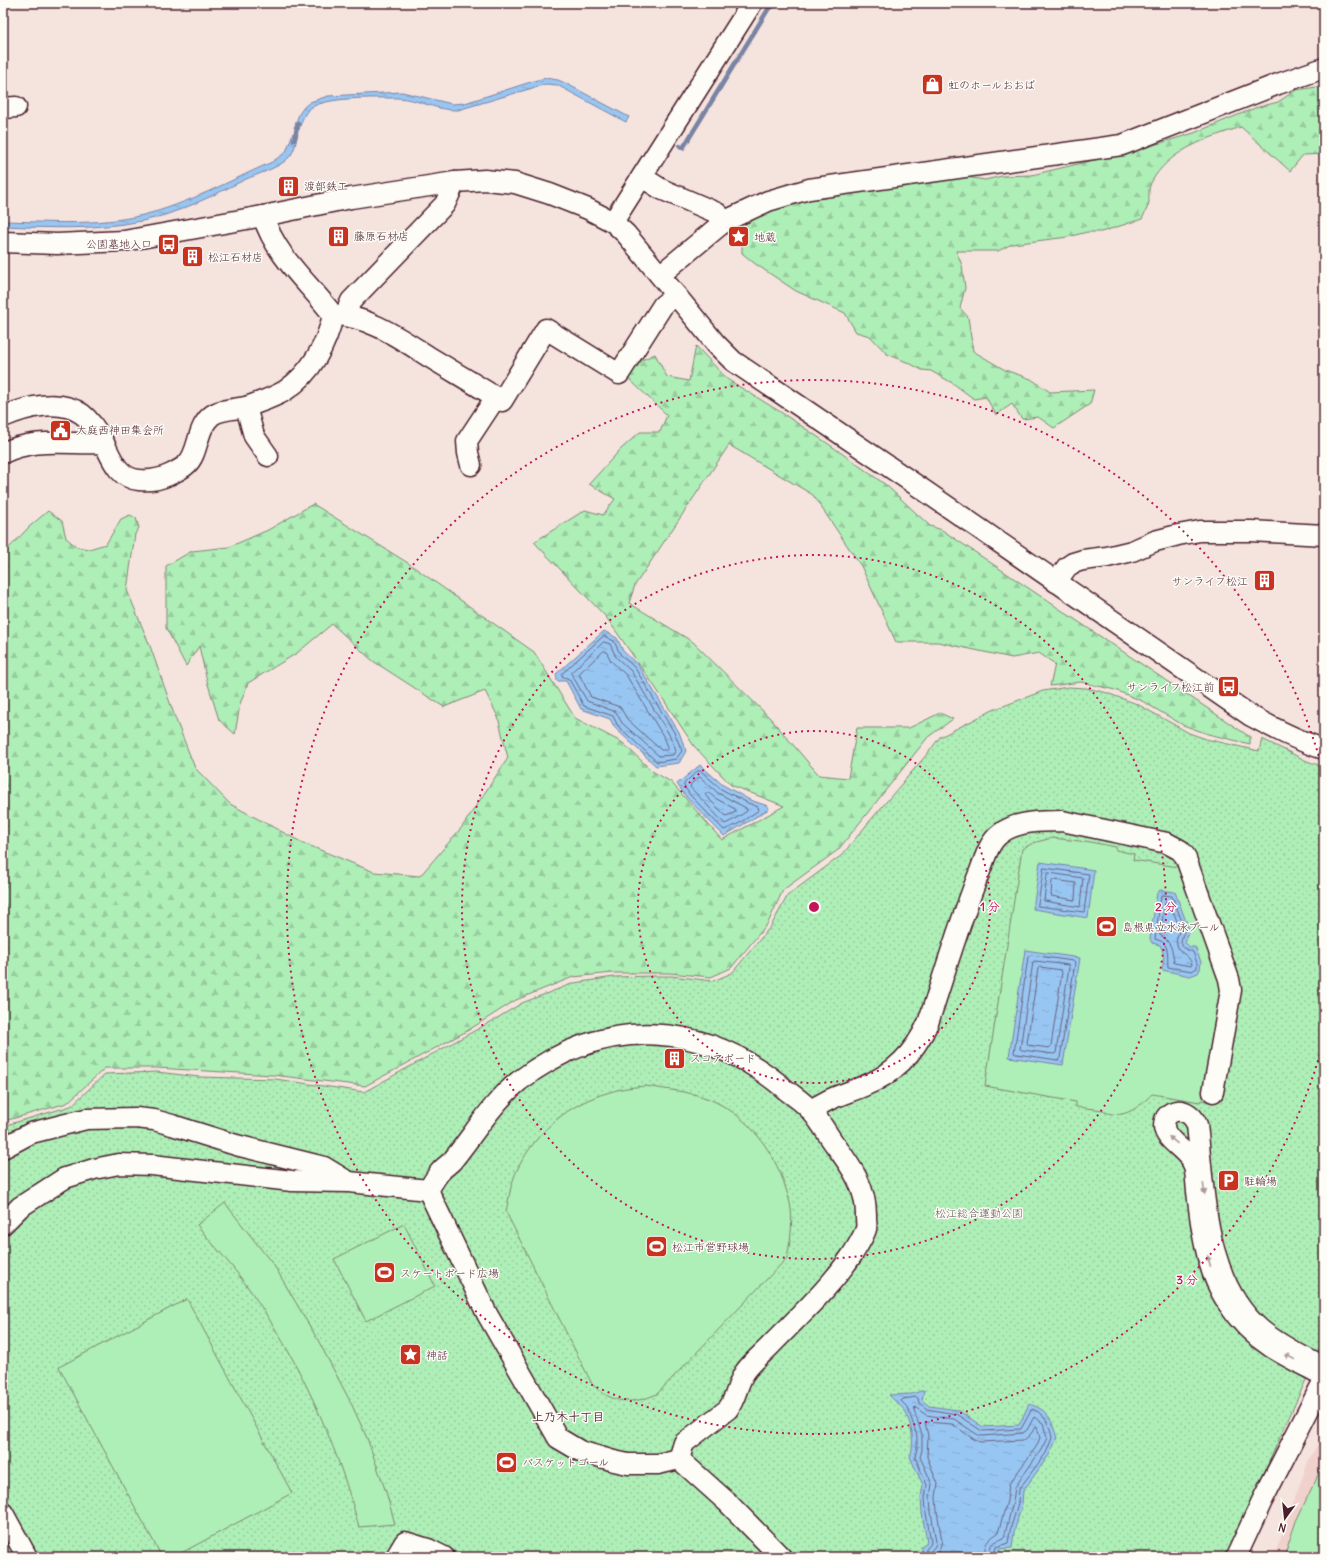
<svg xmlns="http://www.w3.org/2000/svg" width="1327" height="1560" viewBox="0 0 1327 1560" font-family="Delius,'Klee One',sans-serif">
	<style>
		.built { fill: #f0d1cc }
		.forest { fill: url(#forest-firs); stroke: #7c8671 }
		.park { fill: url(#park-dots); stroke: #7c8671 }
		.pitch { fill: #aeeeb7; stroke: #7c8671 }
		.water { fill: url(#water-ripples); stroke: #7983a3 }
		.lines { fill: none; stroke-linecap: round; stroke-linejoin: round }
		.shore { stroke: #69627b; stroke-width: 1 }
		.stream { stroke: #7983a3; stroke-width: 4.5 }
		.minor-casing { stroke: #4a1f2b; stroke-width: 23 }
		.minor { stroke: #fdfcf7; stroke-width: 20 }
		.oneway { fill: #ac999b }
		.ring { fill: none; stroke: #c2185b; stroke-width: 2; stroke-dasharray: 2 4 }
		.labels { text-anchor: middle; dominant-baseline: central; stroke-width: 3; stroke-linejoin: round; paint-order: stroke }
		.poi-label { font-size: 11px; fill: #4a1f2b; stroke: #fdfcf7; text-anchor: start }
		.park-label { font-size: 11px; fill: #63534e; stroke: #fdfcf7 }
		.neighbourhood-label { font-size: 12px; font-weight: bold; fill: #4a1f2b; stroke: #fdfcf7 }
		.centre { fill: #c2185b; stroke: #fdfcf7; stroke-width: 2 }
		.ring-label { font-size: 12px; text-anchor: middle; font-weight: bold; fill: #c2185b; stroke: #fdfcf7; stroke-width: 3; stroke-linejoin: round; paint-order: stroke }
	</style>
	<defs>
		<pattern id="forest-firs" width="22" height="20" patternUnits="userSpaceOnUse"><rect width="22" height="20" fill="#aeeeb7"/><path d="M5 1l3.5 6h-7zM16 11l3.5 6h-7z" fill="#97cc9e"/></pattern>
		<pattern id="park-dots" width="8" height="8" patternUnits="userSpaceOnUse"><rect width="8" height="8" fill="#aeeeb7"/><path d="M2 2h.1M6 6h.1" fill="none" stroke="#97cc9e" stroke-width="1.8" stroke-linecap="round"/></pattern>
		<pattern id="water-ripples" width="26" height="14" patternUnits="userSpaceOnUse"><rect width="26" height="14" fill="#98c6f3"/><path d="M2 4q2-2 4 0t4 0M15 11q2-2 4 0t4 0" fill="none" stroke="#84aad0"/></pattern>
	</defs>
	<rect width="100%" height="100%" fill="#f5e3de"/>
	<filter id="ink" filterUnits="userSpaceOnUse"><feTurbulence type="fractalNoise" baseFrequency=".025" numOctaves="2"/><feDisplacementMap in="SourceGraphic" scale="8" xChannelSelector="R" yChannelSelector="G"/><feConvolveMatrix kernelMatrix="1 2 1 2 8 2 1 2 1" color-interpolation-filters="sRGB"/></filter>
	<g filter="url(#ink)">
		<!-- built -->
		<polygon class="built" points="1324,1433 1324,1557 1274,1557 1308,1462"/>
		<!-- forest -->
		<g class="forest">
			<path d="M1324,86V154L1303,155L1290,171L1241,127C1208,138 1168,150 1151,183C1148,189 1149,196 1149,202C1148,208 1144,214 1142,219L1101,232H1087L1068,237L1012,244L998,251H956L962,265L965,288L960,308L968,317L973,351L1005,370L1031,379L1050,392L1094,390L1090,404L1054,428L1038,417L1022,419L1012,404L996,415L986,397L974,399L954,384L931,371L922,370L909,363L887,354L870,336L856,332L845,313L796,291L754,263L742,253V225L758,215L813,193L966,177L985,180L1002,176L1032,175L1140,149L1194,133L1255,108L1278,102L1296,90Z"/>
			<polygon points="696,346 727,379 779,411 830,445 886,485 930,526 942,530 1250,737 1250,744 1208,734 1183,725 1142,701 1115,690 1081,682 1050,686 1055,664 1039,653 1012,658 938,642 896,642 861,566 813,495 729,445 635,585 629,603 693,642 770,718 819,775 848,778 857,728 909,728 940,713 953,719 928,737 838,850 783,890 768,923 731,968 711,977 669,973 613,973 573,977 516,1000 467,1031 365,1086 273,1075 157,1068 105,1068 67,1103 8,1120 3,1123 3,551 6,551 30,526 48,511 62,521 66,538 77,547 89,549 106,544 121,519 130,515 136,518 139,528 135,534 127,590 150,646 176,720 195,768 230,804 303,843 374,872 420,876 462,827 508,758 498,717 485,691 444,707 373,661 332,624 297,653 248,683 240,704 235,734 219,720 207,681 199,646 186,666 166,628 166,566 192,551 229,547 268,530 313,504 408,563 534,652 575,718 623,743 652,771 671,782 722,840 784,806 731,785 694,746 655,687 606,617 534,542 585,510 603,515 615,499 589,484 620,450 640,432 660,432 667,415 628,378 642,360 655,354 667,377 689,381"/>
		</g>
		<!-- park -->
		<polygon class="park" points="1068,687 1086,688 1104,692 1137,704 1189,733 1206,739 1259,751 1262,739 1307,761 1324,767 1324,1340 1226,1557 3,1557 3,1129 10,1124 71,1106 105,1074 157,1072 199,1077 275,1079 364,1092 494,1020 522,1003 574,983 614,977 654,976 672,976 713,981 732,973 771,926 788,895 842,855 869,822 928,753 940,737 993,710 1043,691"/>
		<!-- pitch -->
		<g class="pitch">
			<path d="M1052,838L1080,841L1084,843L1085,841L1116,847V850L1134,854L1133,860L1178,867L1224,988L1205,1101L1201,1100L1200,1102L1152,1094C1139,1107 1124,1120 1105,1112L1104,1110L1076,1107V1102L985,1086L1022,849L1033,843Z"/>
			<path d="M646,1086C667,1090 689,1091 709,1099C745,1114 769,1144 783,1180C786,1189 790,1200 791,1209C793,1226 790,1242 787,1258L657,1394C632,1405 612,1404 592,1384L506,1212C509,1197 511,1182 518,1168C537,1131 569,1103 610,1092C622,1088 634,1087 646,1086Z"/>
			<path d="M225,1203L275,1267L319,1342L351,1403L367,1438L386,1492L395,1524L359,1527C336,1441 299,1359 247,1286C232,1265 213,1245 197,1225Z"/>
			<polygon points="404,1224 435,1286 366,1321 334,1259"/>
			<polygon points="187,1299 292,1493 174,1557 162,1557 59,1367"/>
			<polygon points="1324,1462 1324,1557 1284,1557 1296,1521"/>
		</g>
		<!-- water -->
		<g class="water">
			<path d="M546,78L558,80L565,83L629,117L626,122L557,85L546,84L458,110C437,111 419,99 398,98C378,98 322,96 308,110C303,116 301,123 299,130L294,128L299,114L304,107L310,102L328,96L402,92L452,104L465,103L537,80Z"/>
			<path d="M293,133L298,134C296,141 295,149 291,155C283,167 257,174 244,180C212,196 177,214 142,221C96,230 50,228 3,226V221C49,222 98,226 143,215C186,205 231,180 272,162L286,152Z"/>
			<polygon points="604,631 617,638 623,651 638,665 679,732 686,751 679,763 656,766 615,728 610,719 581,709 566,681 557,681 556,674"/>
			<polygon points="700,765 723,785 750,800 768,806 769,809 724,836 687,798 677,784"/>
			<polygon points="1040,862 1094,870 1088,918 1033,909"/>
			<path d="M1160,890L1175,892L1190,932L1186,936L1185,943L1190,947H1195L1201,962L1200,969L1198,973L1190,976L1162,970C1164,960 1165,954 1160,945L1152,943L1150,939L1157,893Z"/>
			<polygon points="1025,950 1080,958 1063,1065 1009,1057"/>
			<path d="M924,1390L922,1400L929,1406L958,1410L983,1427L1019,1425L1029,1404C1049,1410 1051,1419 1057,1438L1049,1455L1023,1491L1022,1504L1014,1532L1012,1548L999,1549L1001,1556L1003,1557H922L921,1546L927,1542L922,1513L921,1497L923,1485L910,1457C915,1443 912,1425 905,1411C901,1405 893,1400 889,1395L912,1394Z"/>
		</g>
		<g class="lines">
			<!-- shore -->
			<g class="shore">
				<polygon points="604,636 614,641 620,654 635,668 675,734 682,751 676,759 657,762 618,726 613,716 584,706 569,679 562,676 562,674"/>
				<polygon points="604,642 610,644 616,657 631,671 670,736 676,750 673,755 659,756 622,723 616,712 587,701 571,673"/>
				<polygon points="604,651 606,651 611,661 626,675 665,739 668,747 668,750 661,750 627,719 620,707 591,697 579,674"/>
				<polygon points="698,771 701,771 721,789 748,803 758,807 759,810 738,824 724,830 690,795 684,786 684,784"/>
				<polygon points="700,777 718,793 746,808 747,811 735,819 725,824 690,787 691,784"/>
				<polygon points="706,793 709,793 715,798 735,809 736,812 726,816 706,796"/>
				<polygon points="1044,868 1089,874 1084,912 1038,906"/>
				<polygon points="1049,873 1083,878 1080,907 1044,901 1047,875"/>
				<polygon points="1054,880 1076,883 1075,900 1051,896 1052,881"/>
				<path d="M1163,895L1172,896L1185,929C1180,941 1178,948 1193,952L1197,963V968L1192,971L1168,967C1167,959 1170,946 1161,941C1159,940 1157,940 1155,939L1161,896Z"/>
				<path d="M1166,901L1169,902C1171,907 1179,924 1179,929C1179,935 1175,938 1177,945C1180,955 1188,953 1192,964L1191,966L1174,963C1173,951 1171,941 1160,935Z"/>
				<polygon points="1031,955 1073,961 1075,963 1060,1058 1058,1060 1016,1054 1014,1053 1028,957"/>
				<polygon points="1035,961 1068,965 1069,967 1056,1053 1054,1054 1022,1050 1020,1049 1033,962"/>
				<polygon points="1040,967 1061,970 1062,972 1051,1046 1049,1048 1028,1045 1027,1043 1038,969"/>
				<path d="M926,1557V1549L930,1545L931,1542L926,1513L925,1497L927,1485L915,1457L917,1449V1436L908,1408L901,1401L903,1399L916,1397L918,1398L919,1403L927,1409L956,1414L982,1431L1021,1429L1032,1409C1045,1413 1050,1426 1052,1438L1046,1453L1019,1489L1018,1503L1010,1531L1008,1543L996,1547L995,1550L997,1557"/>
				<path d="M931,1557V1551L935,1546L936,1542L931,1512L930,1497L932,1484L920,1457L922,1450V1435L914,1410L915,1407L926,1415L954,1419L978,1435L982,1436L1023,1433L1027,1430L1034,1417L1043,1423L1047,1438L1041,1450L1015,1487L1013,1502L1004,1538C994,1543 987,1542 992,1557"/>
				<path d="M937,1557L942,1541L937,1511L936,1497L938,1484L927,1457L928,1436L925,1422L952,1424L975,1440L980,1442L1024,1440L1030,1435L1035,1428L1037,1427L1040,1438L1036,1447L1009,1484L1007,1501L998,1533C989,1539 982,1544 986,1557"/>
			</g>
			<!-- stream -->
			<g class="stream">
				<polyline points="294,140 298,124"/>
				<polyline points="680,146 683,148 769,8 781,3"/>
			</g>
			<defs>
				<g id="minor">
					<polyline points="3,108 16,107"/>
					<polyline points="642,177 661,189 717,213 725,221"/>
					<polyline points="613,222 752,3"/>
					<path d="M3,242L57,244L124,241L263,216L351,198L455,182L485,180L515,183L550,194L588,209L613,222L626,234L716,344L733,361L922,489L1251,716C1275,729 1298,741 1324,749"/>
					<polyline points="660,275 725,221 768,201 809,189 1122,145 1278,84 1324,68"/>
					<path d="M333,315C368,315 402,340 431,358C454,372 478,386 502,401L546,329L619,374L663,305L676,295"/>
					<polyline points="345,315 351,301 445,204 455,182"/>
					<path d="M246,407C259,402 274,398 286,390C311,373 327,344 333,315C308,282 276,257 263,216"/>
					<path d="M3,417C26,407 60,398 82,414C90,420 99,434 104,443C112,459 118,478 139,480C148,481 160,479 169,475C175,472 182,469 187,464C199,453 196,429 211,416C219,409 236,409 246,407L254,436L268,456"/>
					<path d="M3,453C35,437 69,445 103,443"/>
					<polyline points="471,465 468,453 467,441 496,397"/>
					<polyline points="1056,582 1067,567 1073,563 1083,560 1107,557 1132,551 1155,541 1178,535 1200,531 1251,531 1324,535"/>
					<path d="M811,1111C827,1098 845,1094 864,1086C894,1074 915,1052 928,1023C945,972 960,920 980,871C985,858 989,842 1000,834C1016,821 1042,821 1062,821L1167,843L1180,850L1185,856L1229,979L1231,990L1213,1092"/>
					<polyline points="3,1148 31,1133 86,1119 136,1118 154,1120 172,1125 236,1145 324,1167 347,1181"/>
					<path d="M428,1190C432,1184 435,1178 440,1172C443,1168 448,1165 452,1161C474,1134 492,1103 519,1081C605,1015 705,1020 786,1090C795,1097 805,1103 812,1112C820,1121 826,1132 833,1142C850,1165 867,1187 866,1217C866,1221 867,1226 866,1229C863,1238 857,1247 852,1255C830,1288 796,1319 768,1348C760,1356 751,1363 745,1372C737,1383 737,1397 728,1409L684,1443L679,1459"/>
					<polyline points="428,1190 487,1314 558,1438 580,1451 614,1461 628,1464 658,1464 679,1459 727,1502 781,1557"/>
					<polyline points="3,1224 20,1207 65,1178 94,1169 119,1164 152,1165 292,1181 349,1182 428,1190"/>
					<path d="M1324,1368C1302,1356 1280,1346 1261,1330C1204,1281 1205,1194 1197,1125C1189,1105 1164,1107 1164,1126C1164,1141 1189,1150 1194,1166C1196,1174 1196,1183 1197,1191C1199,1209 1201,1227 1205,1245C1213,1287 1235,1323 1271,1347C1288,1358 1306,1366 1324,1376"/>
					<polyline points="3,1513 27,1557"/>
					<polyline points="396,1557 405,1542 428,1549 444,1557"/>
					<polyline points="1236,1557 1262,1501 1324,1380"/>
				</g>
			</defs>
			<!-- minor casing -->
			<use href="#minor" class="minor-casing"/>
			<!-- minor -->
			<use href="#minor" class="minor"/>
		</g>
		<!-- one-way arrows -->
		<defs><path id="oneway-solid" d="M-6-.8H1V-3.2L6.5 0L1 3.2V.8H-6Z"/></defs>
		<g class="oneway">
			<use href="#oneway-solid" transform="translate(1173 1140) rotate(-140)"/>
			<use href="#oneway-solid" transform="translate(1204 1189) rotate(83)"/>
			<use href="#oneway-solid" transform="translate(1209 1261) rotate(-106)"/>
			<use href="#oneway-solid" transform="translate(1290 1357) rotate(-151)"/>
		</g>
	</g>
	<!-- distance rings -->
	<g class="ring">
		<circle cx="814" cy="907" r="176"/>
		<circle cx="814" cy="907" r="352"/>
		<path d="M1323 1043A527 527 0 1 1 1323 771"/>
	</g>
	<!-- icons -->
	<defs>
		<symbol id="shop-square" viewBox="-11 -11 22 22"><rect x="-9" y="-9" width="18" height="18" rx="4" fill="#c8321e" stroke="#fdfcf7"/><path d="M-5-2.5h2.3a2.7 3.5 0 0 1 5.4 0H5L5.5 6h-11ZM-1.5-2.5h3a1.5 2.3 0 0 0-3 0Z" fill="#fff"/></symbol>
		<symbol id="building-square" viewBox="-11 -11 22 22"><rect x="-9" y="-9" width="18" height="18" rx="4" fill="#c8321e" stroke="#fdfcf7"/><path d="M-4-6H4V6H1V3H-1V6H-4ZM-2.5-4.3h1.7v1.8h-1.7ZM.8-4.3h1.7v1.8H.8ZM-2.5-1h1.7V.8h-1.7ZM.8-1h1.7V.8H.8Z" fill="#fff"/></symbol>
		<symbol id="sight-square" viewBox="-11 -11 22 22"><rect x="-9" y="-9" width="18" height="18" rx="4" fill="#c8321e" stroke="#fdfcf7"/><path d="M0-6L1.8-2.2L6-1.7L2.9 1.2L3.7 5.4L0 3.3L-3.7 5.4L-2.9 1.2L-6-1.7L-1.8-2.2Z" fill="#fff"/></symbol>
		<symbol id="bus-square" viewBox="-11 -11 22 22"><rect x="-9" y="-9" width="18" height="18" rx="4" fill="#c8321e" stroke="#fdfcf7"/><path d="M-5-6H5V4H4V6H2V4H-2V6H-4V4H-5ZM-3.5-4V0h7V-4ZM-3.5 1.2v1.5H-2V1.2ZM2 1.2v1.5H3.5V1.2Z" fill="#fff"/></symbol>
		<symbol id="civic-square" viewBox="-11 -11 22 22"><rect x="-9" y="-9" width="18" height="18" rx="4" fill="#c8321e" stroke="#fdfcf7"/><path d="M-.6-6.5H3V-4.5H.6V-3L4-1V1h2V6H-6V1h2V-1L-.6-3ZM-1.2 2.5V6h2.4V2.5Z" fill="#fff"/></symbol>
		<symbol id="stadium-square" viewBox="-11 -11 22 22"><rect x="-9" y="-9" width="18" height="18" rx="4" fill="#c8321e" stroke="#fdfcf7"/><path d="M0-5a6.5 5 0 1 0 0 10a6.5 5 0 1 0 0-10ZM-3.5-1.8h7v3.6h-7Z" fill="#fff"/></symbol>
		<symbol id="parking-square" viewBox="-11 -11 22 22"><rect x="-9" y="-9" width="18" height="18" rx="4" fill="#c8321e" stroke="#fdfcf7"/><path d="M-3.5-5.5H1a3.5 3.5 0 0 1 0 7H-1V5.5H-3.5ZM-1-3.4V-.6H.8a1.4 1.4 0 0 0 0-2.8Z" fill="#fff"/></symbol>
	</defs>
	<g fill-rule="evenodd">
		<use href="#shop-square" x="920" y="72" width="25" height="25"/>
		<use href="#building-square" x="276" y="174" width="25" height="25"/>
		<use href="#building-square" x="326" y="224" width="25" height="25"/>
		<use href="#sight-square" x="726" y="224" width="25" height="25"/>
		<use href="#bus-square" x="156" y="232" width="25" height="25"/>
		<use href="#building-square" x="180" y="244" width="25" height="25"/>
		<use href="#civic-square" x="48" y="418" width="25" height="25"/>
		<use href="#building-square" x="1252" y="568" width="25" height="25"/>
		<use href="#bus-square" x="1216" y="674" width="25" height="25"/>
		<use href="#stadium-square" x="1094" y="914" width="25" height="25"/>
		<use href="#building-square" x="662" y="1046" width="25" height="25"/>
		<use href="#parking-square" x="1216" y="1168" width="25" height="25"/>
		<use href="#stadium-square" x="644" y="1234" width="25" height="25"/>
		<use href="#stadium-square" x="372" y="1260" width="25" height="25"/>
		<use href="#sight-square" x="398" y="1342" width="25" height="25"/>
		<use href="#stadium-square" x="494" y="1450" width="25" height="25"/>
	</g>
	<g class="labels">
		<!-- poi labels -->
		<g class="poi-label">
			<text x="948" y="85">虹のホールおおば</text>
			<text x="304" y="186">渡部鉄工</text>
			<text x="354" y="236">藤原石材店</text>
			<text x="754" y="237">地蔵</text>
			<text x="152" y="244" text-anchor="end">公園墓地入口</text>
			<text x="208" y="257">松江石材店</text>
			<text x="76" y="430">大庭西神田集会所</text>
			<text x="1248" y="581" text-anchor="end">サンライフ松江</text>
			<text x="1214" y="687" text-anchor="end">サンライフ松江前</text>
			<text x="1122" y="927">島根県立水泳プール</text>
			<text x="690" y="1058">スコアボード</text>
			<text x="1244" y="1181">駐輪場</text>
			<text x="672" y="1247">松江市営野球場</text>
			<text x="400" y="1273">スケートボード広場</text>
			<text x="426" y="1355">神話</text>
			<text x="522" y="1462">バスケットゴール</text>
		</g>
		<!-- park labels -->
		<g class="park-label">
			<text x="979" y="1213">松江総合運動公園</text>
		</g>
		<!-- neighbourhood labels -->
		<g class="neighbourhood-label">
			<text x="568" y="1416">上乃木十丁目</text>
		</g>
	</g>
	<circle cx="814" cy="907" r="6" class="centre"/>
	<g class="ring-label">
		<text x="990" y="911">1 分</text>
		<text x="1166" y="911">2 分</text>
		<text x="1187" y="1284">3 分</text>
	</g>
	<!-- margin -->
	<rect width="1327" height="1560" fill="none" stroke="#fdfcf7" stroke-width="16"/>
	<rect x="8" y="8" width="1311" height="1544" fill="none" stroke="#4a1f2b" stroke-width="1.5" filter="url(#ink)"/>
	<!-- north arrow -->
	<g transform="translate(1285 1518) rotate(195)" stroke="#fdfcf7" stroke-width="3" paint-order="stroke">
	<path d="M0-3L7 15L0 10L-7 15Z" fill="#4a1f2b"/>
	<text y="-6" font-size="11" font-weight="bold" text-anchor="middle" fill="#4a1f2b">N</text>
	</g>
</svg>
